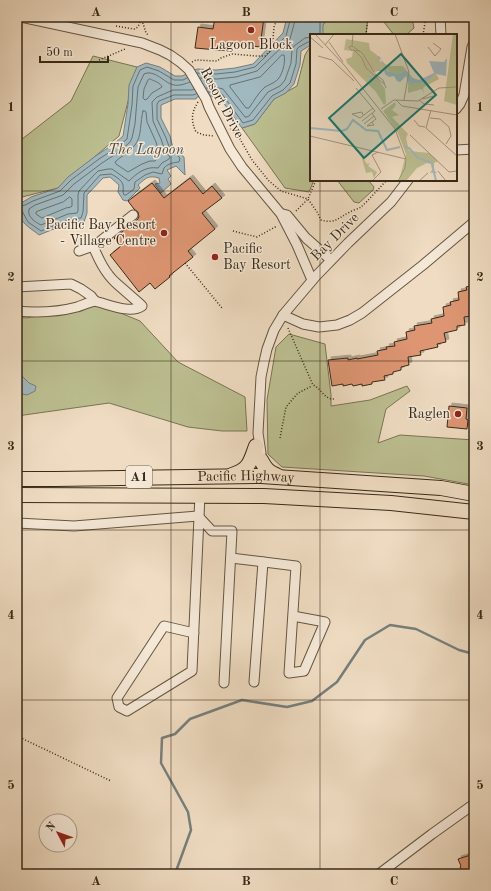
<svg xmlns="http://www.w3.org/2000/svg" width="491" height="891" viewBox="0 0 491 891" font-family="'Old Standard TT',serif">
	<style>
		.green { fill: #bcbf91; stroke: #7a7454 }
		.water { fill: #a0b8bf; stroke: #767f7c }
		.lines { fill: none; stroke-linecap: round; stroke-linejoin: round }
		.shore { stroke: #6c716c; stroke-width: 1 }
		.stream { stroke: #767f7c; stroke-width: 2.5 }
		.building { fill: #dd9572; stroke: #372a18; filter: url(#shadow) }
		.minor-casing { stroke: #655642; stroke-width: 11 }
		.highway-casing { stroke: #372a18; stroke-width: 16 }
		.path { stroke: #372a18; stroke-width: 1.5; stroke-dasharray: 1 2; stroke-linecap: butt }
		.minor { stroke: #f5e8d7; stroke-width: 9 }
		.highway { stroke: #efdcc2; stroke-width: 14 }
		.grid { fill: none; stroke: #372a18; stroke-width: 1; stroke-opacity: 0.55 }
		.poi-dot { fill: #8f2418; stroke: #f5e8d7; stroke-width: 1.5 }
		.labels { text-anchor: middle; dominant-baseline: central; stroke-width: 3; stroke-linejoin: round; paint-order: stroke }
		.shield { fill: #f5e8d7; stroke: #706351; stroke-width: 1 }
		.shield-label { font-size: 13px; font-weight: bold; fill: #372a18 }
		.poi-label { font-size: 14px; fill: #372a18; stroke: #f5e8d7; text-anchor: end }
		.street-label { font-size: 14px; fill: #372a18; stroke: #f5e8d7 }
		.water-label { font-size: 15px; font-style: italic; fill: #514e42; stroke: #f5e8d7 }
		.inset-river { fill: none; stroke: #a0b8bf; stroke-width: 2 }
		.inset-road { fill: none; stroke: #a5957e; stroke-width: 1 }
		.view { fill: #0f766e; fill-opacity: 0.15; stroke: #0f766e; stroke-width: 2 }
		.inset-edge { fill: none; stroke: #372a18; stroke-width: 2 }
		.neatline { fill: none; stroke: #372a18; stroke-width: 1.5 }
		.grid-label { font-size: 13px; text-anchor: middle; font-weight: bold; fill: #372a18 }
	</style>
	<defs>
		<filter id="shadow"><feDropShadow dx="3" dy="-3" stdDeviation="0" flood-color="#0004"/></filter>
	</defs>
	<rect width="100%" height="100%" fill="#efdcc2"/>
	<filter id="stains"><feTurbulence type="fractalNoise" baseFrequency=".005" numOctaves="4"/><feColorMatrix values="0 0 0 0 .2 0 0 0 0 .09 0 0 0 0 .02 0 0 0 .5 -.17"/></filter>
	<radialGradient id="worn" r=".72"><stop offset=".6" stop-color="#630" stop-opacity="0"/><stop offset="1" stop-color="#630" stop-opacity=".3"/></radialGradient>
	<!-- green -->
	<g class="green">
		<polygon points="328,17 368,17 366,35 317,35"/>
		<polygon points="380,17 409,17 413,23 414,28 406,35 394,35"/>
		<polygon points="311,45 311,180 314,180 309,192 285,188 242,128 255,124 274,99 297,86 305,55"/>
		<polygon points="93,56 137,67 119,136 58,188 22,197 17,197 17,143 71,101"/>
		<polygon points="337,180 368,180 374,187 373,190 359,203 354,202"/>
		<polygon points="101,305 140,321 178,362 245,397 247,431 222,431 188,427 109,403 17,416 17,317 26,318"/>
		<polygon points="289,334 325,344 331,395 331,406 370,400 407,386 410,391 386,409 378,443 400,435 474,440 474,485 424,476 282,467 268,454 267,400 276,347"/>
	</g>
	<!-- water -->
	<g class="water">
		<path d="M287,17H328L323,25V33L321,35H311V45L301,51L300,65L294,84L286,93L274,99L255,124L242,128L219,97L212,96L197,97L196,99H175L161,105V118L170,136L173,148L184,157L185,175L176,166L167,170L171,176L168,179L171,184L161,193L155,184L160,183L159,178C148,175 146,178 138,185L140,188L127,201L123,200L118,192L119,185L110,177L103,178L87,195V213L84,222H71L39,235C32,229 20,223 19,213L17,212V199L23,202L31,197L58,188L68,177L97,155L114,144L123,136L128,104L129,85L137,67L146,63L160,67L175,76H182L197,69L216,70L235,68L253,64L283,33Z"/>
		<polygon points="17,374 21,375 29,383 36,386 35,391 27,395 17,393"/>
	</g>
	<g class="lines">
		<!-- shore -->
		<g class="shore">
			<path d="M282,55H284C286,62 282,77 276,81C272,84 268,85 265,87C258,93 254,101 249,108H246L230,87V85L260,77Z"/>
			<polyline points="197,73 216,74 235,72 255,67 286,36 291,17"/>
			<path d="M187,78L183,80H174L159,71L147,67L140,70L133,86L132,105L127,139L116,148L99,159L71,180L60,191L33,201L25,205L21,206V209L28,222L41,231L70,219L81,218L83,212L84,193L100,175L111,174C115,176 122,180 123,185C124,189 122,191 124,195H126L134,189L135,182L145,175L153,172L162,174C163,172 163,170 164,168C167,164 175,162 179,162L180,158L170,149L166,138L157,119V104L159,101L174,95H193L196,94"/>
			<polyline points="200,78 217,79 236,77 257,71 290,39 296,17"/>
			<path d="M150,79C154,81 161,83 162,87L152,93L147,99L145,100L143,98L144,89L148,80Z"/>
			<path d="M190,82C185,84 179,86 174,85C164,83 155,69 144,74L138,87L135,124L132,138L130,142L119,152L102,163L74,184L63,195L35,205L29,209C27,217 35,222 41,225L68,214L77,213L78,211V195L79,191L93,176L98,171L108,169H112L129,181C137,173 146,166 158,168L162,163L169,159L170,157L165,151L161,139L153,121L152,102L157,97L173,90H192L194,89"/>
			<polyline points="206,88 219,88 223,89 245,117 247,117 249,116 268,92 280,86 285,80 291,63 292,50 294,46 305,38 311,37"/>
			<polyline points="208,92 219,93 222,94 243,123 253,120 272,96 283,90 290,83 296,64 297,49 299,47 308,42 311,42"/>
			<path d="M143,111H145L146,112L147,122L156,142L160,156L155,161H150L142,164L128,172L116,164L115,162C121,156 130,152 135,145C142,137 140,121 143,111Z"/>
			<polygon points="70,197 72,199 72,206 71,207 66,208 42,218 36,214 36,212 38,211 63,202"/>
		</g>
		<!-- stream -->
		<polyline class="stream" points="175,874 191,830 188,812 161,763 162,738 175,734 190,719 242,700 287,707 312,701 337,682 365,640 390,625 416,629 459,650 474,654"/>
	</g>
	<!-- building -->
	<g class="building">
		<polygon points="215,17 264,17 260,47 229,43 229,51 195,48 198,27 213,29"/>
		<polygon points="190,178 203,194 212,186 222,198 202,213 215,229 188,251 193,257 169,276 170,277 155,289 150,283 139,292 110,255 121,246 114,238 137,220 139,217 138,212 134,209 128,201 152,183 164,198"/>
		<polygon points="474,285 474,311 471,311 472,316 464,317 465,325 457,326 457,330 444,333 446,342 437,344 438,347 420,351 421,355 408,357 409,365 401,367 401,370 393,372 393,374 384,376 385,380 372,382 372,384 362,386 362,384 353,386 352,384 343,386 343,384 332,386 328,360 348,358 348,360 357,358 357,359 378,355 377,351 387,349 386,347 395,346 394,342 407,339 406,332 415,330 414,326 432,323 431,319 444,316 443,307 451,305 450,302 459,300 458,292 467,290 466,287"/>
		<polygon points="449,406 467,408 466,419 468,420 467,429 447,427"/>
		<polygon points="474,854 474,874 464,874 460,867 461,866 458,859"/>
	</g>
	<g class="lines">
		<defs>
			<g id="minor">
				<polyline points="21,17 142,43 160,50 170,55 180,62 189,70 206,99 209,107 230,149 242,167 281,214 297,245 312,280"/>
				<polyline points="440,17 441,35"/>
				<polyline points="456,109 460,104 464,95 472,47 474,43"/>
				<polyline points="456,150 474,149"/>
				<polyline points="283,214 287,215 306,238 331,260"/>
				<polyline points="79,251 93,246 98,243 133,215"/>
				<path d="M17,287L71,284L81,289L91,296L95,301L98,302C110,305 131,314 142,306L140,304C132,297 124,290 116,283C105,273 99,260 93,246"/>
				<path d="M17,311C37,313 58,312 77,307C83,305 89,302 95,301"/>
				<polyline points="283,315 303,324 319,327 337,325 350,320 362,313 423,265 474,222"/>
				<polyline points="261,453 258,433 261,377 264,362 267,349 274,330 283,315 316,276 348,243 391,202 408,180"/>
				<polyline points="17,523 74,526 198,516 212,531 232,531 224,683"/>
				<polyline points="231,558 296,566 289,673 304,671 325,622 293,616"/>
				<polyline points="194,633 164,626 117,698 119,707 127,711 192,671 200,495"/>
				<polyline points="254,682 263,562"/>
				<polyline points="379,874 432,834 474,804"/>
			</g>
			<g id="highway">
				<path d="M261,460C266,470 269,472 278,476"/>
				<path d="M232,475C250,469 250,462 256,446"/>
				<path id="s1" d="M17,479H55L261,476L441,488L474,494"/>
				<polyline points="17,495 264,496 391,503 474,512"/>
			</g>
		</defs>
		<!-- minor casing -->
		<use href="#minor" class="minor-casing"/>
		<!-- highway casing -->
		<use href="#highway" class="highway-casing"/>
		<!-- path -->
		<g class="path">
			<polyline points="141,17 146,33 148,35"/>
			<polyline points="116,26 134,29 138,27 141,20"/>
			<polyline points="366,35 368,17"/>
			<polyline points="423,35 426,17"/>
			<polyline points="99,60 125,49"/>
			<polyline points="192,62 196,60 217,61 221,58 232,54 256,56 265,56 274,47 273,39 274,27 278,17"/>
			<path d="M198,102C191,113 191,121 196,132L204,135L214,136"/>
			<path d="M230,129L231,128L240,139L252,160L269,181L281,191L308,199L317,212L321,220C335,224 338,218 350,212C353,210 358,209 361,207C369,200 379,188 387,180"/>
			<polyline points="296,211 308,199 316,180"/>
			<polyline points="233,231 257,237 277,226"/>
			<polyline points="185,263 222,308"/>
			<path d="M288,328L313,385C321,388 324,400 335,399"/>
			<polyline points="280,438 286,407 298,393 312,386"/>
			<polyline points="17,736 111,781"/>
		</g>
		<!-- minor -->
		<use href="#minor" class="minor"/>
		<!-- highway -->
		<use href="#highway" class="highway"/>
	</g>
	<!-- grid -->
	<path class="grid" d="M171,17V874M320,17V35M320,180V874M17,191H474M17,361H474M17,530H474M17,700H474"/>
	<!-- markers -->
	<g class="poi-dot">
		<circle cx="251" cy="30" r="4"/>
		<circle cx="164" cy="233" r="4"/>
		<circle cx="215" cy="257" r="4"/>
		<circle cx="458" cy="414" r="4"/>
	</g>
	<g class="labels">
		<!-- shield labels -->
		<rect class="shield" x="126" y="466" width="26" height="22" rx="3"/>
		<g class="shield-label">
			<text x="139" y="477">A1</text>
		</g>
		<!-- poi labels -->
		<g class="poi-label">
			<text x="251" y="45" text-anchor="middle">Lagoon Block</text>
			<text x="156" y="225">Pacific Bay Resort<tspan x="156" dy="16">- Village Centre</tspan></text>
			<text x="223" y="249" text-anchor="start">Pacific<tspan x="223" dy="16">Bay Resort</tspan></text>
			<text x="450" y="414">Raglen</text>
		</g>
		<!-- street labels -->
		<g class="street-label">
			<text transform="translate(222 103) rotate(62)">Resort Drive</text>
			<text transform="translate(335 237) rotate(-45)">Bay Drive</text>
			<text stroke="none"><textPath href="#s1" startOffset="229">Pacific Highway</textPath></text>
		</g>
		<!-- water labels -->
		<g class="water-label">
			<text x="146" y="150">The Lagoon</text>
		</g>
	</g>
	<!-- overview -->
	<g transform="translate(310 34)">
		<rect width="147" height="147" fill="#efdcc2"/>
		<path d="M143,0H147V71L134,67ZM36,5L59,9L60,16L67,21L70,27L79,32H93L96,36L89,40L80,38L74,34L64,38L75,55L76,69L74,71L66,58L37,29L36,25L42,23L43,17L34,16ZM126,40L129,45L118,51L119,56L117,51L113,54L114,60L112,55L98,59V49L117,48ZM85,68L86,71L82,76L89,81L82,83L98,100L96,104L99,117L119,119L128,127L124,129V137L127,138L124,140L127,147L123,139H120L122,136L121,130L117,129L107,134L96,147H89L96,120L88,99L73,77ZM51,121L57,130L60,129L58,132L67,138L64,144L62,138L56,139Z" fill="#bcbf91"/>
		<path d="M68,22H69L74,29L77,37L89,40L96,36L103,44L109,46L124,39L119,27L134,28L137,24L136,42L126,40L117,48L99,50L96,42L90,48L87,47L84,42L79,43L75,40L74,35L72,37H67L61,43L62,51L59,43L55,41L61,42L67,36L75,34L71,25L67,26Z" fill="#a0b8bf"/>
		<path class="inset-river" d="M0,94L32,97L37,95L43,86L56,96L68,97L77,116L90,113M94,113L99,114L108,124L122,129L126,147"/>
		<path class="inset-road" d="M5,0L35,32L85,95L96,125L95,134L88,147M85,0L99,38L94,66M0,3L13,14M19,8L33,28M15,11L24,0M42,12L43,0M118,13L125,22L131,15L123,9M45,17L52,24L56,34L74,50M50,17L41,16L39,13L42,12L51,18L53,20L64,38M8,22L22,26L44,47M65,40L73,46L76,54M46,54L65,77L52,87M112,65L124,62M86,66L92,72L147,81M109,66L114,70L124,71M71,75L84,66L108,67L129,54L147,53M121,76L116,94L147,122M53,81L52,78L42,80L50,84L63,74M120,84L130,85L139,93L141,102L136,110M104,86L109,92L115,93M62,88L64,91L57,92L62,88L66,85L62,79M54,90L64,82M100,101L139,138L147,137M0,102L96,125M128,137L136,147M62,147L71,138L62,121L68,118M109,147L118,139"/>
		<path class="view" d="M91,20L126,61L54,124L19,84Z"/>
		<rect width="147" height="147" class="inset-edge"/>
	</g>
	<!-- margin -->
	<rect width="491" height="891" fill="none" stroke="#efdcc2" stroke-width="44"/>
	<!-- north arrow -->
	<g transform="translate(58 833) rotate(311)"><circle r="19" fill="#f5e8d7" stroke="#a99c8b"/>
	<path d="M0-3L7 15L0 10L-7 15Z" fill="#8f2418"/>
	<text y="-6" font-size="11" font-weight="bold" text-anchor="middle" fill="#372a18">N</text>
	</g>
	<!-- scale -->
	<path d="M40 56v6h68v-6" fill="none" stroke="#372a18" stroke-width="2"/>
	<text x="46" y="56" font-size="12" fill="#372a18" stroke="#f5e8d7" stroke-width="3" paint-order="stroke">50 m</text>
	<rect x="22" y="22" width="447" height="847" class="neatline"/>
	<g class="grid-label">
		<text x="96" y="16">A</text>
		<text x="246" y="16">B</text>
		<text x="394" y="16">C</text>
		<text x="11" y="111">1</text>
		<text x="480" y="111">1</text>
		<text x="11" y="281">2</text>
		<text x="480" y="281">2</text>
		<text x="11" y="450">3</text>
		<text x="480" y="450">3</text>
		<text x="11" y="619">4</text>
		<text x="480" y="619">4</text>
		<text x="11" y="789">5</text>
		<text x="480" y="789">5</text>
		<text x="96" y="885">A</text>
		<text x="246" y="885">B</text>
		<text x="394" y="885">C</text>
	</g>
	<rect width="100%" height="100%" filter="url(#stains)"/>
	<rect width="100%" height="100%" fill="url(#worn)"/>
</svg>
